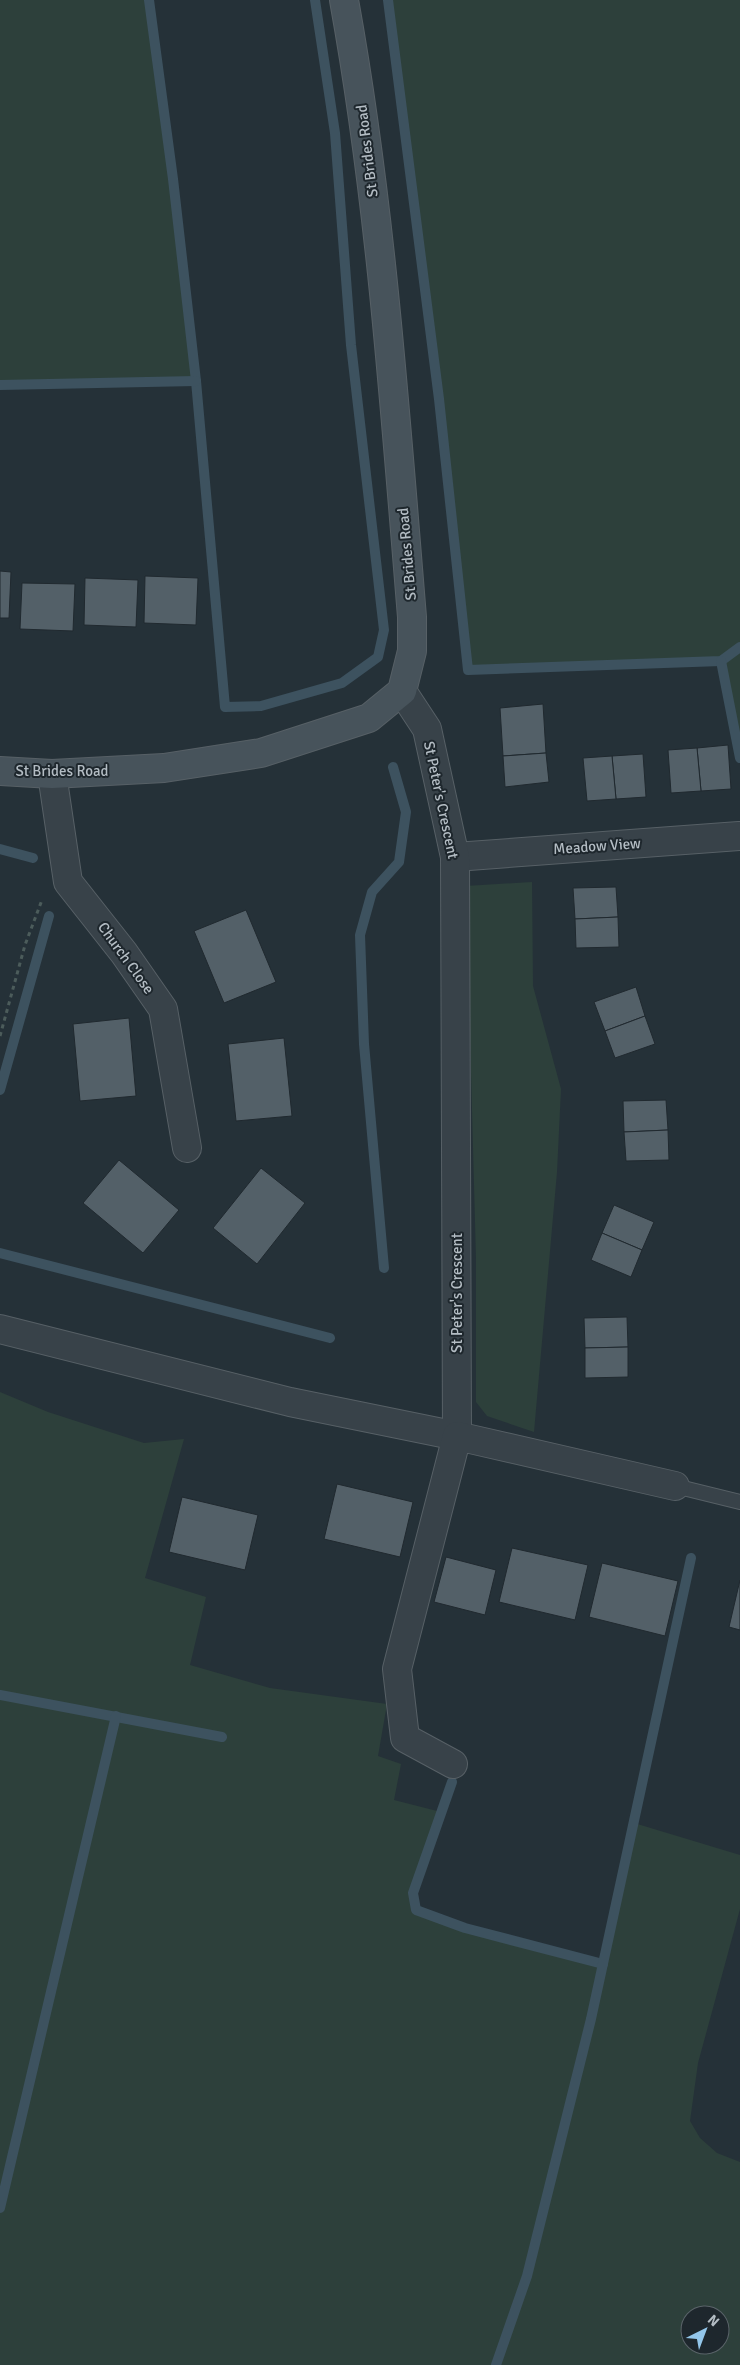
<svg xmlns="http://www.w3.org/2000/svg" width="740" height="2365" viewBox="0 0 740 2365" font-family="Signika,sans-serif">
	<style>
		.green { fill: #2d403b; fill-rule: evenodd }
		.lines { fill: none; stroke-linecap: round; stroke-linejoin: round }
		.stream { stroke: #3d525f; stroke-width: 10 }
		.building { fill: #536068; stroke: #20292f }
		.service-casing { stroke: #576066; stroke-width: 16 }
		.minor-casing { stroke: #576066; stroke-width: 30 }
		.secondary-casing { stroke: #576066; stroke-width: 30 }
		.path { stroke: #4c5c5b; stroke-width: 3; stroke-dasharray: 4 4; stroke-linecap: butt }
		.service { stroke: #384249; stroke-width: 14 }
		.minor { stroke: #384249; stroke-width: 28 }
		.secondary { stroke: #47535b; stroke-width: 28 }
		.labels { text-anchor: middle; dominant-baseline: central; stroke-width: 4; stroke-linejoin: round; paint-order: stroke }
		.street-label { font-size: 15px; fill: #b4bdc4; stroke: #1e272d }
	</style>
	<rect width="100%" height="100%" fill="#253138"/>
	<!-- green -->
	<g class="green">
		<polygon points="0,0 149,0 173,179 196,381 0,385"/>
		<polygon points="388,0 740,0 740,758 721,661 468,670 439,399"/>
		<polygon points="532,882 533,986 561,1089 557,1172 534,1432 487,1416 476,1402 476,1259 466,886"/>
		<path d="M0,1392L48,1412L144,1443L184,1439L145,1578L206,1597L190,1665L270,1688L387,1704L378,1756L401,1764L394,1800L441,1812L413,1893L416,1910L465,1928L603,1964L634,1823L740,1855V1909L698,2063L690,2121L700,2138L717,2153L740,2162V2365H0ZM690,2315H720V2345H690Z"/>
	</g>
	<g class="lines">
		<!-- stream -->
		<g class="stream">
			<polyline points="149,0 173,179 196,381 225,707 261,706 342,683 378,657 384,630 351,345 335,133 315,0"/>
			<polyline points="388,0 439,399 468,670 721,661 740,647"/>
			<polyline points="0,385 196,381"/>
			<polyline points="721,661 740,758"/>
			<polyline points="0,849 33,858"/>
			<polyline points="0,1090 49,916"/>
			<polyline points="0,1253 330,1338"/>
			<polyline points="384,1268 364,1044 360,935 372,892 399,862 406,812 393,767"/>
			<polyline points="0,1695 222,1737"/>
			<polyline points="452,1782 413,1893 416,1910 465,1928 603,1964"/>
			<polyline points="0,2208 116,1716"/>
			<polyline points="496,2365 527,2276 591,2019 691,1558"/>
		</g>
	</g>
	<!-- building -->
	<g class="building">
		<polygon points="0,571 11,572 9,618 0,618"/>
		<polygon points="145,576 198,578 196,625 144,623"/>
		<polygon points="85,578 138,580 136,627 84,625"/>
		<polygon points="22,583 75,584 73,631 20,629"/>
		<polygon points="543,704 546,753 503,756 500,708"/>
		<polygon points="728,745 731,789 701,791 697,748"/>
		<polygon points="697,748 701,791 671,793 668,750"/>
		<polygon points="546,753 549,782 505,787 503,756"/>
		<polygon points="643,754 646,797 616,799 612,756"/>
		<polygon points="612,756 616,799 587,801 583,758"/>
		<polygon points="616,887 618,917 575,919 573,888"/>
		<polygon points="246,910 276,982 224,1003 194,931"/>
		<polygon points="618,917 619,947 576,948 575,919"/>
		<polygon points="636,987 645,1016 605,1031 594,1002"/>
		<polygon points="645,1016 655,1044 615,1058 605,1031"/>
		<polygon points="129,1018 136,1096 80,1101 73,1024"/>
		<polygon points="284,1038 292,1116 236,1121 228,1044"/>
		<polygon points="666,1100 668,1130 624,1132 623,1101"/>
		<polygon points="668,1130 669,1160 626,1161 624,1132"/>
		<polygon points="119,1160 179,1210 143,1253 83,1203"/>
		<polygon points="261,1168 305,1203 257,1264 213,1228"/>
		<polygon points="614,1205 654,1222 642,1250 602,1233"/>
		<polygon points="602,1233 642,1250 631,1277 591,1260"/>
		<polygon points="627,1317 628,1347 585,1348 584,1318"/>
		<polygon points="628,1347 628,1377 585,1378 585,1348"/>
		<polygon points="337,1484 413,1502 400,1557 324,1539"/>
		<polygon points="182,1497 258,1515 245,1570 169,1552"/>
		<polygon points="512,1548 588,1565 575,1620 499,1602"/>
		<polygon points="446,1557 496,1570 485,1615 434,1602"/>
		<polygon points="602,1563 678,1581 665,1636 589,1617"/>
		<polygon points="740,1580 740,1630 729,1627"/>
	</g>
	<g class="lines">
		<defs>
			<polyline id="service" points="675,1486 740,1502"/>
			<g id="minor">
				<polyline points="52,774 68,882 124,953 163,1009 187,1148"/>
				<polyline points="455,857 739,836"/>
				<polyline points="0,1329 290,1402 457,1436 455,857 427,729 402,691"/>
				<polyline points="453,1764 405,1738 397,1669 457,1436 675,1486"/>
			</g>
			<path id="secondary" d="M0,771L52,774L164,768L261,753L369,718L402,691L412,651V617C395,411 381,204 344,0"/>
		</defs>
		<!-- service casing -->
		<use href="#service" class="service-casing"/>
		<!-- minor casing -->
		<use href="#minor" class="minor-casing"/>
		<!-- secondary casing -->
		<use href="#secondary" class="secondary-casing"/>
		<!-- path -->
		<polyline class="path" points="0,1036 25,945 42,900"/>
		<!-- service -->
		<use href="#service" class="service"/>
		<!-- minor -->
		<use href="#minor" class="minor"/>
		<!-- secondary -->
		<use href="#secondary" class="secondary"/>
	</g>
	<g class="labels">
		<!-- street labels -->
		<g class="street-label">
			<text transform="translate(367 151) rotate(-97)">St Brides Road</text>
			<text transform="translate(407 554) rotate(-95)">St Brides Road</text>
			<text x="62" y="771">St Brides Road</text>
			<text transform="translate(441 800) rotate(78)">St Peter's Crescent</text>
			<text transform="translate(597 846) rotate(-4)">Meadow View</text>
			<text transform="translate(126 958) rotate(54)">Church Close</text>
			<text transform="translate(457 1293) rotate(-90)">St Peter's Crescent</text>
		</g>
	</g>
	<!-- north arrow -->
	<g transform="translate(705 2330) rotate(42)"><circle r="24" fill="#1e272d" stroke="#5a6369"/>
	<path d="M0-4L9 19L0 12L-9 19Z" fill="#93c6ea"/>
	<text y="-8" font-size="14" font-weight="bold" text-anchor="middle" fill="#b4bdc4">N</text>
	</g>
</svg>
